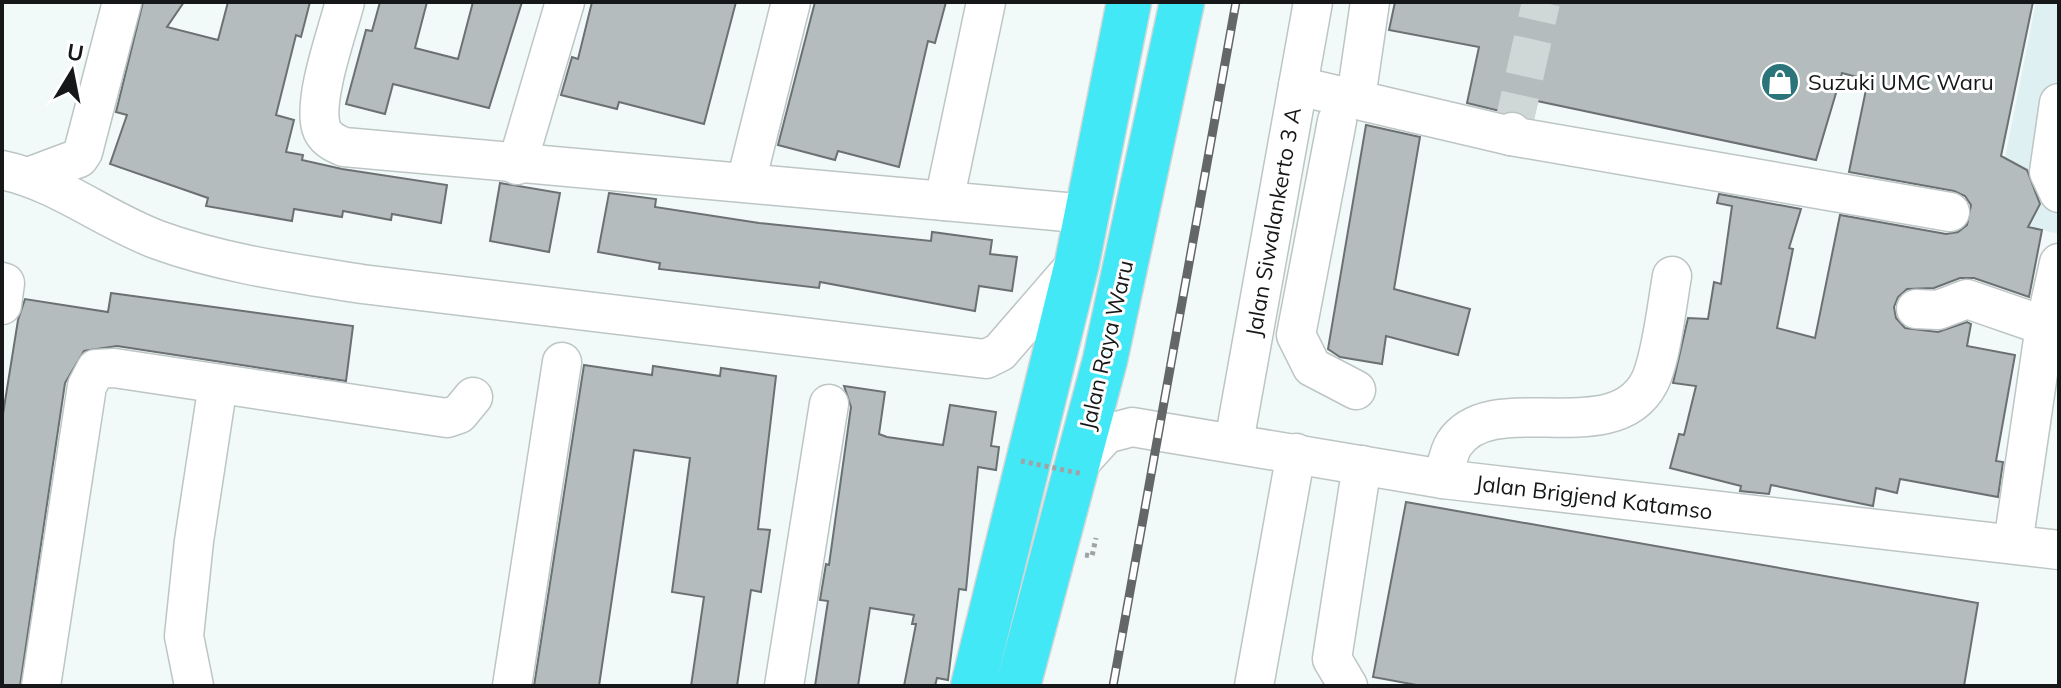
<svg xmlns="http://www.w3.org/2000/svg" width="2061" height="688" viewBox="0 0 2061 688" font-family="Mulish,sans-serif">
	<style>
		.built { fill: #def0f1 }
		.building { fill: #b5bcbd; stroke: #6b7172; stroke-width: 2 }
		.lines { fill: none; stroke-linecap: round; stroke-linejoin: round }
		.minor-tunnel { stroke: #d0d7d7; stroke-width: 38; stroke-dasharray: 38 19; stroke-linecap: butt }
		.minor-casing { stroke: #bdc5c5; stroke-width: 41 }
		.highway-casing { stroke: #d5d5d5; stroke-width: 47 }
		.path { stroke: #9ea4a5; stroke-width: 5; stroke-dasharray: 4 4; stroke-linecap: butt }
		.minor { stroke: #fff; stroke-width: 38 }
		.highway { stroke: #43e8f6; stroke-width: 44 }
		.rail-casing { stroke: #636768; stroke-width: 9 }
		.rail { stroke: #fff; stroke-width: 6; stroke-dasharray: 18; stroke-linecap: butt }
		.path-bridge { stroke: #9ea4a5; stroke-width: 5; stroke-dasharray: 4 4; stroke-linecap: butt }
		.labels { text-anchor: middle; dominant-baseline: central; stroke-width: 6; stroke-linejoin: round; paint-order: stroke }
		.poi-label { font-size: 22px; fill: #151718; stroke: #fff; text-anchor: start }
		.street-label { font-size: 22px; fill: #151718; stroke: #fff }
	</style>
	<rect width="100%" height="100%" fill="#f1f9f9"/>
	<!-- built -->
	<polygon class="built" points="2036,2 2059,2 2059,234 1993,218"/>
	<!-- building -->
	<g class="building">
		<polygon points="143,2 184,2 167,27 218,40 228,2 310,2 301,37 296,35 276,115 294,120 286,152 303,155 302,160 342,169 447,185 441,223 392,214 391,220 343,211 342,217 294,209 292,221 206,206 208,198 110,164 127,115 116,112"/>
		<polygon points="380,2 427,2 415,48 458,59 473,2 522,2 489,108 393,84 385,114 346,104 366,30 372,31"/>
		<polygon points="592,2 736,2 704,124 619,102 617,109 561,95 572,57 578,59"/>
		<polygon points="815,2 946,2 935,43 928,41 899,167 838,151 835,160 778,145"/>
		<polygon points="1395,2 2033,2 2001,156 2027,170 2040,204 2028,227 2042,230 2029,297 1974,278 1960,278 1934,288 1907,289 1898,297 1894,307 1896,318 1905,328 1938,332 1967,322 1971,324 1967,346 2015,355 1996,461 2003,462 1998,497 1900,479 1897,493 1876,488 1873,506 1771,485 1769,494 1740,491 1741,486 1670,468 1679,434 1684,435 1696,386 1673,383 1688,318 1708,319 1714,282 1721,284 1732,206 1717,203 1719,194 1801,209 1789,248 1793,249 1777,328 1815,338 1840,215 1946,234 1958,232 1967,225 1971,205 1965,196 1954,191 1849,172 1868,80 1842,73 1816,160 1537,101 1533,118 1517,111 1504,112 1467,103 1479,47 1389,30"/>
		<polygon points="1366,125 1420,137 1394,289 1470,309 1458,355 1386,336 1382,364 1340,357 1328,349"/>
		<polygon points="500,183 560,193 549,252 490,241"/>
		<polygon points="609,193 656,199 655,207 759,223 931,241 932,232 992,240 990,254 1017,257 1012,291 979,286 975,311 820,282 819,288 659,269 660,263 598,252"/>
		<polygon points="111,293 353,326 346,381 117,346 84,351 65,383 20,686 2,686 2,420 18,320 25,299 108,312"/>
		<polygon points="584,365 652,375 653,366 720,376 721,368 776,376 758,529 770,530 761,592 751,590 737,686 691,686 704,597 672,592 690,458 634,450 599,686 534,686"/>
		<polygon points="844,386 885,392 879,434 887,437 943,445 950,405 996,412 991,446 999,447 996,470 978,467 966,590 959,589 948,680 937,678 935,686 904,686 916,624 912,624 914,615 870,608 858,686 815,686 828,601 820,600 826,564 829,565 851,407"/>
		<polygon points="1406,502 1978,603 1964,686 1422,686 1373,677"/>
	</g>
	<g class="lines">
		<!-- minor-tunnel -->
		<polyline class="minor-tunnel" points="1512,132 1541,2"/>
		<defs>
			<g id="minor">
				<path d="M345,2C337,33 313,98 321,127C324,138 334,143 344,147L1088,214"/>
				<polyline points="1298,86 1511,136"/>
				<polyline points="1356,98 1370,2"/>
				<polyline points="2059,103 2049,172 2059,193"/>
				<polyline points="1337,121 1296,335 1312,367 1356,390"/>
				<polyline points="1512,132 1511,136 1950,212"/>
				<polyline points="517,165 565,2"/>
				<path d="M2,170C59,182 104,220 158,240C224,264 293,273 362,284L986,359L1000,352L1077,263"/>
				<polyline points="749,170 791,2"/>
				<polyline points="31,176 79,158 83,152 122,2"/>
				<polyline points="944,201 986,2"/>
				<polyline points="2,282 5,283 2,305"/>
				<polyline points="1916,309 1938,310 1967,299 2045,326"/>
				<polyline points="1234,442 1313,2"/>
				<polyline points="1077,466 1106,434 1132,427 1443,479 2059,550"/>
				<path d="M1443,479C1446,469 1448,453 1454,444C1492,386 1612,452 1649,383C1661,361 1667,304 1672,276"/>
				<polyline points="2013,544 2045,326 2059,263"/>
				<polyline points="41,686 87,386 96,369 114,368 447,418 459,414 473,397"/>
				<polyline points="194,686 184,636 194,541 218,384"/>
				<polyline points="512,686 562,362"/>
				<polyline points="784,686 829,404"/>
				<polyline points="1254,686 1296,453"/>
				<polyline points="1348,686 1332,659 1362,465"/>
			</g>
			<g id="highway">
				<polyline points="973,686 1077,263 1129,2"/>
				<polyline points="1018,686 1105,360 1182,2"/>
			</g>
		</defs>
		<!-- minor casing -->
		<use href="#minor" class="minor-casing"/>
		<!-- highway casing -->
		<use href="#highway" class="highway-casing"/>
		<!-- path -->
		<polyline class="path" points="1085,555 1092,556 1096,538"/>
		<!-- minor -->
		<use href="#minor" class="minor"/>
		<!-- highway -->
		<use href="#highway" class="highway"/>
		<defs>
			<polyline id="rail" points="1113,686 1236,2"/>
		</defs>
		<!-- rail casing -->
		<use href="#rail" class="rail-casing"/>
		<!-- rail -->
		<use href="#rail" class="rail"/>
		<!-- path-bridge -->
		<polyline class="path-bridge" points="1021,461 1083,474"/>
	</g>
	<!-- icons -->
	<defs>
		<symbol id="shop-disc" viewBox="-11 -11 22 22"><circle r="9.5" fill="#2a747a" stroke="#fff"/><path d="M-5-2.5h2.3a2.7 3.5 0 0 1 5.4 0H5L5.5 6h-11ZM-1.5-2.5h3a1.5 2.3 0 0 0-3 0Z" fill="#fff"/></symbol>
	</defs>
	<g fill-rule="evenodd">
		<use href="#shop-disc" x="1758" y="60" width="44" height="44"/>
	</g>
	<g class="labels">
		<!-- poi labels -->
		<g class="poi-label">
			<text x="1808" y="82">Suzuki UMC Waru</text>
		</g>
		<!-- street labels -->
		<g class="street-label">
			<text transform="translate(1273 222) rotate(-80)">Jalan Siwalankerto 3 A</text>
			<text transform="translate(1106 345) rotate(-77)">Jalan Raya Waru</text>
			<text transform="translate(1594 497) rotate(7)">Jalan Brigjend Katamso</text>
		</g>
	</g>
	<!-- border -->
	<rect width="2061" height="688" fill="none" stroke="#151718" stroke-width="8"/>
	<!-- north arrow -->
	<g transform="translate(72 72) rotate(10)" stroke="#ffffff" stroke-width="6" paint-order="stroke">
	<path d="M0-6L14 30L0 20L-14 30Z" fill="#151718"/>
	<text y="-12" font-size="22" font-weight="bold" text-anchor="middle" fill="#151718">U</text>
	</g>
</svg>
